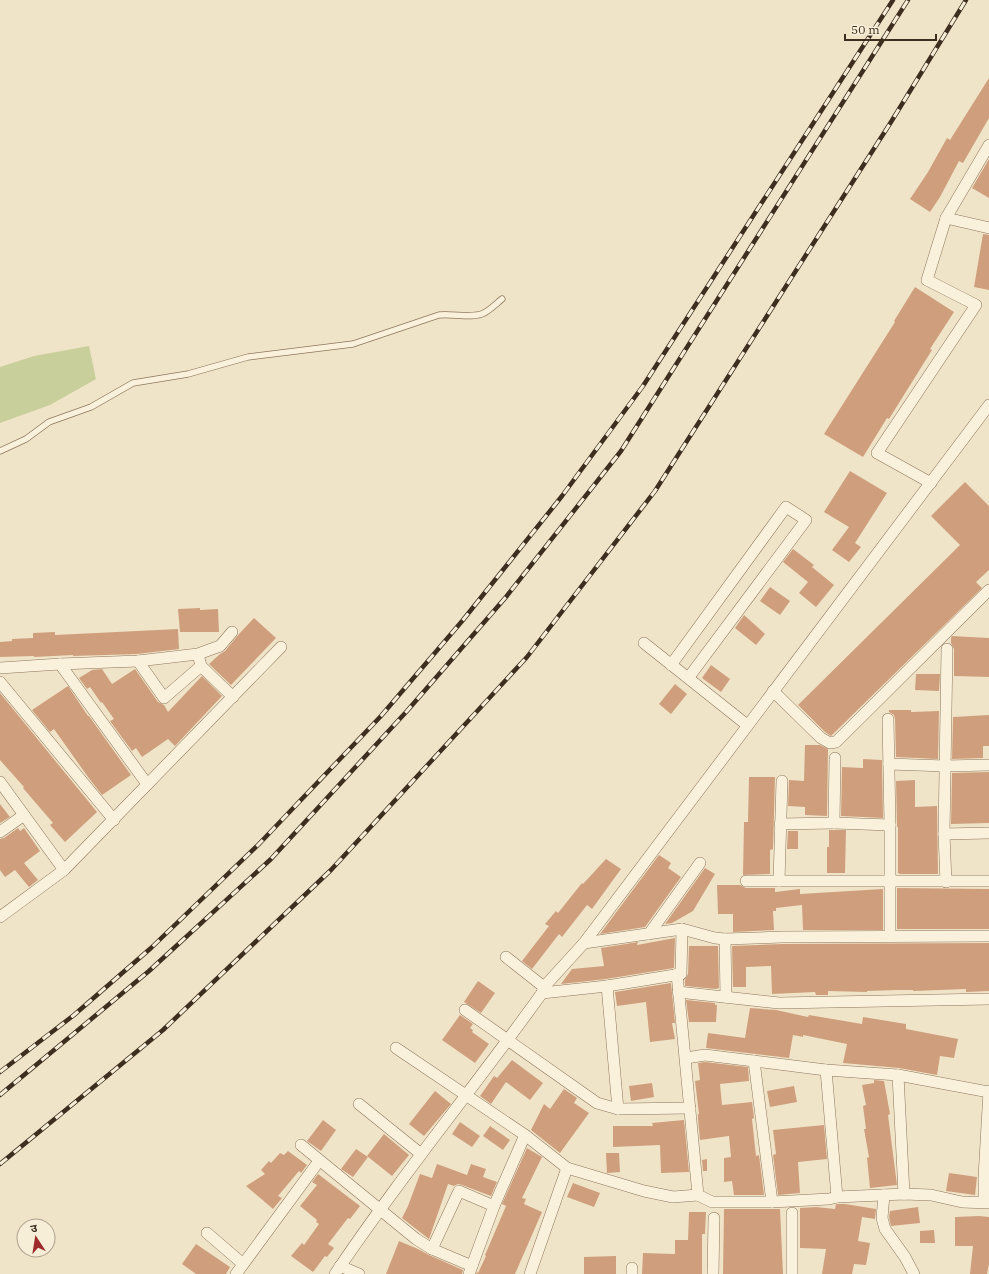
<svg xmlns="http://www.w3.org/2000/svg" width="989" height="1274" viewBox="0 0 989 1274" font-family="'IBM Plex Serif','Noto Sans Devanagari',serif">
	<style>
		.green { fill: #c9cf9b }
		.building { fill: #cf9f7d }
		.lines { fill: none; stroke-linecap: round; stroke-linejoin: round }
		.lane-casing { stroke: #8d765c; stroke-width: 7 }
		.street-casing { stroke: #8d765c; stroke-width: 12 }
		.lane { stroke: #faf1dc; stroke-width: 5.5 }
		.street { stroke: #faf1dc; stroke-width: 11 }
		.rail-casing { stroke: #3d2e20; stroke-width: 4.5 }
		.rail { stroke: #f7eed8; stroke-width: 3; stroke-dasharray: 9; stroke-linecap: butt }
	</style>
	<rect width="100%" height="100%" fill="#f0e4c8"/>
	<!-- green -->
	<polygon class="green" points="89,346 96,379 50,405 0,423 0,367 34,356"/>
	<!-- building -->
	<g class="building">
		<polygon points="989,78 989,118 963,163 959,161 940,197 930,212 910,199 928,172 947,138 950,140"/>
		<polygon points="989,159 989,198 972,188"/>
		<polygon points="983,234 989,235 989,290 974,287"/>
		<polygon points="915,287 954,312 930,349 932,350 889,419 887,418 863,457 824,434 895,322 894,321"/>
		<polygon points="850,471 887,493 855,543 861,547 849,562 832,550 849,527 824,512"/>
		<polygon points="965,482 989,506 989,570 976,582 982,588 831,736 825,732 798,705 960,545 931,516"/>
		<polygon points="793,549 814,565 812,567 834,585 816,607 799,593 808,582 783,562"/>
		<polygon points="770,587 790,601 780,615 760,601"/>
		<polygon points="200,608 200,610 218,609 219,632 180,632 178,609"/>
		<polygon points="744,615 765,634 756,645 735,628"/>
		<polygon points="254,618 276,638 231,685 209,664 220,654 225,651 239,634"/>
		<polygon points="178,629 179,649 137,654 73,656 73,655 34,657 34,656 0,657 0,642 12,641 12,639 33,638 33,633 55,632 55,635"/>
		<polygon points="952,636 989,638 989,677 954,676 954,649 951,643 951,638"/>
		<polygon points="711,665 730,679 721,692 702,678"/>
		<polygon points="102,669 112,684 135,669 158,702 164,705 168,712 202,676 222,696 175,746 168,739 142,757 136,748 132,751 110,721 114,719 102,702 101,703 90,687 87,689 79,678 92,670"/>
		<polygon points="916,674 940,674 939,691 915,690"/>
		<polygon points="675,684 687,694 671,714 659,704"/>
		<polygon points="68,686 88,716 89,716 131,775 102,795 88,777 54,729 50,732 32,710"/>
		<polygon points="0,693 97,812 65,842 50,825 53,823 23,788 24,787 0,760"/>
		<polygon points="889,710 911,710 911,712 939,711 938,759 896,757 895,719 894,715 889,712"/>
		<polygon points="989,715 989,746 983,746 983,758 952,759 953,717"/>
		<polygon points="805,745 820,745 828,749 827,816 805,815 805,807 788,806 789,780 804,781"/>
		<polygon points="863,759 882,760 883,818 841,816 842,767 863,768"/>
		<polygon points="989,772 989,823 951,824 952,773"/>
		<polygon points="749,777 775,777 773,849 770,850 770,874 743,875 744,822 748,822"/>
		<polygon points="915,780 915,807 937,806 938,874 900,874 898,873 898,827 897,827 896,781"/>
		<polygon points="0,804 10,817 0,823"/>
		<polygon points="18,828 20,831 24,828 40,851 24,863 38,880 29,887 15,870 5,877 0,870 0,839 4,838"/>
		<polygon points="829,830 846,830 845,873 827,873 827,847 829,847"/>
		<polygon points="788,831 798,831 798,849 787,849"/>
		<polygon points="659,855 671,863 668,868 681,877 645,927 600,934"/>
		<polygon points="606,859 621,869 592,909 587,905 562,937 559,934 532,969 522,961 549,926 545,924 556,911 558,913 582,883 583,884"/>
		<polygon points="705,868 715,874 693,911 672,923 665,924"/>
		<polygon points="717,885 740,885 746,888 775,888 775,892 800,889 800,894 883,889 883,930 803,930 802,905 776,908 776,911 773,911 774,930 733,932 733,914 718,914"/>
		<polygon points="897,888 989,889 989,929 897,929"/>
		<polygon points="675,938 674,968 606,979 561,984 572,969 604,966 601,948 638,942 637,945"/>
		<polygon points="989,943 989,991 966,992 966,989 913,991 913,990 898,990 867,991 867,992 828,991 828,995 816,995 815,992 772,994 771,966 746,967 746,987 733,987 732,946 782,944"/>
		<polygon points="689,946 718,946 719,988 716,989 685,986 685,980 688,974"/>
		<polygon points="478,981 495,993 481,1013 464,1002"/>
		<polygon points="671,983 675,1023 672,1023 675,1039 650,1042 646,1002 617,1006 615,992"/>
		<polygon points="686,1000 715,1003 715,1005 717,1005 716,1022 689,1022"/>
		<polygon points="750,1008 776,1010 808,1017 809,1015 862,1024 863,1017 906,1024 906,1029 958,1039 954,1058 940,1056 937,1075 899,1068 843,1063 847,1044 803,1035 803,1037 793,1035 789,1058 706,1048 708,1033 745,1038"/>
		<polygon points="460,1015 473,1024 470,1028 473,1030 472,1032 489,1044 475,1063 442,1040"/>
		<polygon points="512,1060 543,1083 530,1100 506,1082 491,1104 480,1096 494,1076 497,1078"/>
		<polygon points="705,1062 748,1067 749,1081 720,1084 722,1105 752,1102 754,1118 752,1119 756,1156 759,1155 764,1195 734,1195 732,1181 724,1182 724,1158 731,1157 729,1136 700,1140 698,1119 698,1114 699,1114 695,1081 700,1080 698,1063"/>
		<polygon points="874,1080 884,1081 890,1114 888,1115 897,1185 870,1188 867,1158 869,1157 864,1129 866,1129 863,1106 866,1105 862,1085 874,1083"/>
		<polygon points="652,1083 654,1097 631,1101 629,1086"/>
		<polygon points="794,1086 797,1102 770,1107 767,1091"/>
		<polygon points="564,1089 577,1098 574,1103 589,1113 560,1153 531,1130 544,1104 550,1109"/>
		<polygon points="435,1091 451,1104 424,1136 409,1124"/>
		<polygon points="323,1120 336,1130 321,1151 307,1141"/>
		<polygon points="684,1120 689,1172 661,1173 660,1145 613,1147 613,1126 653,1126 652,1123"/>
		<polygon points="460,1122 480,1136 472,1147 452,1134"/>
		<polygon points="824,1125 827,1159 798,1162 800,1193 778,1195 773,1155 776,1154 773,1130"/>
		<polygon points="490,1126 510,1140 503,1150 483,1136"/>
		<polygon points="384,1134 409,1155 392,1176 367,1156"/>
		<polygon points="527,1148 542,1157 522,1198 526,1199 524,1204 542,1212 515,1274 476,1274 477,1272 478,1273 486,1256 485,1255 506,1206 502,1204"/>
		<polygon points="356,1149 368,1157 353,1177 341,1169"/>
		<polygon points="288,1151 307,1165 301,1173 299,1171 278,1196 282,1198 273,1209 246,1186 265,1174 261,1170 269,1161 271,1163 280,1153 284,1155"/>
		<polygon points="606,1153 619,1153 620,1172 607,1173"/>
		<polygon points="707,1159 707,1171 703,1171 702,1160"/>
		<polygon points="437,1164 467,1175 471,1164 486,1169 483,1177 497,1182 491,1196 462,1185 458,1184 454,1186 448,1184 429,1239 402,1218 408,1206 420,1174 432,1178"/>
		<polygon points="949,1173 977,1177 975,1195 946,1191"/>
		<polygon points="318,1174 360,1206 350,1219 348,1218 328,1244 334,1248 327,1257 325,1256 313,1272 291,1256 302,1243 304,1245 319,1224 316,1222 317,1220 300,1206 317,1185 312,1182"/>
		<polygon points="573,1183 600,1193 594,1207 567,1197"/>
		<polygon points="836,1204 845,1204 876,1209 875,1219 862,1217 858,1241 870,1243 866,1265 854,1264 852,1274 822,1274 826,1249 800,1248 800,1208 816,1207 835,1209"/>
		<polygon points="918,1207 920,1223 891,1226 889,1217 890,1211"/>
		<polygon points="724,1209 780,1209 783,1274 723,1274"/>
		<polygon points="689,1212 706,1212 705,1234 702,1234 702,1274 642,1274 643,1253 675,1254 675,1240 688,1240"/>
		<polygon points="979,1216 989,1217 989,1264 987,1274 970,1274 973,1246 955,1246 955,1217"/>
		<polygon points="934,1230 935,1243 920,1243 920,1231"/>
		<polygon points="399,1241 418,1249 429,1255 463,1270 462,1274 386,1274"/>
		<polygon points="196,1244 230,1267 226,1274 196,1274 182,1264"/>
		<polygon points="616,1256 616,1274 584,1274 584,1257"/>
	</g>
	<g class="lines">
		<defs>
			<path id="lane" d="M0,451L26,439L49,422L91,407L133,383L188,374L248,357L353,344L439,315C452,313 473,319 484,313C490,310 496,304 502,299"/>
			<g id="street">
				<polyline points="946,218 989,145"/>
				<polyline points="931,483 877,453 976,305 927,280 946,218 989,228"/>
				<polyline points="644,643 747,725"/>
				<polyline points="199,658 201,666 233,697"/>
				<polyline points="138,661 164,698 201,666"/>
				<polyline points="60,664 147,784"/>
				<polyline points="671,665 786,507 806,520 689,677"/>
				<polyline points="0,668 60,664 138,661 198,654 220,646 232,632"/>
				<polyline points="0,682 114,820"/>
				<polyline points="773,691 821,738 830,743 836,742 989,590"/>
				<polyline points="888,719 890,825 890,936"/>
				<polyline points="835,758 834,823 890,825"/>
				<polyline points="889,764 945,766 989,765"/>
				<polyline points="0,782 64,870"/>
				<polyline points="780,824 834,823"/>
				<polyline points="0,832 24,815"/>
				<polyline points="944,834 989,833"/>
				<polyline points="746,881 989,881"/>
				<polyline points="779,881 782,781"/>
				<polyline points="946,882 944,834 947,649"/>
				<polyline points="0,917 64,870 281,647"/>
				<polyline points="649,934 700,863"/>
				<polyline points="725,939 726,997"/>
				<polyline points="584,943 682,929 715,938 725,939 782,937 989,936"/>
				<polyline points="506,957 544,987"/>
				<polyline points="677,974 698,1195 712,1202 772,1202 829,1199 837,1197 904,1194 931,1195 962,1202 989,1203"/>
				<polyline points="607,986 618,1109"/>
				<polyline points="678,992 779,1003 989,999"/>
				<polyline points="542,993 607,986 681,974 682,929"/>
				<polyline points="465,1010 597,1103 618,1109 690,1108"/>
				<polyline points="396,1048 525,1135 567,1168 644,1191 673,1197 698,1195"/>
				<polyline points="686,1058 705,1055 826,1070 898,1075 989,1092"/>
				<polyline points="754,1061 772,1202"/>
				<polyline points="826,1070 837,1197"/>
				<polyline points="898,1075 904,1194"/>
				<polyline points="359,1104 421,1154"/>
				<polyline points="301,1145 416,1239 432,1249 472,1266"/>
				<polyline points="884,1195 882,1218 885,1229 905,1257 914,1274"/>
				<polyline points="984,1202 984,1177 989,1091"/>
				<polyline points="792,1213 792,1274"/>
				<polyline points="207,1233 243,1264"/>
				<polyline points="432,1249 459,1191 494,1206"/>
				<polyline points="340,1266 359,1274"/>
				<polyline points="236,1274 319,1161"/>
				<path d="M335,1274C400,1177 474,1088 542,993L544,987L584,943L989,405"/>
				<polyline points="469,1274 494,1206 525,1135"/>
				<polyline points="530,1274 567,1168"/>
				<polyline points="632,1274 632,1268"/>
				<polyline points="713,1274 714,1218"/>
			</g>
		</defs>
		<!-- lane casing -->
		<use href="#lane" class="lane-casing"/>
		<!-- street casing -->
		<use href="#street" class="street-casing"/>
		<!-- lane -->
		<use href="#lane" class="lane"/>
		<!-- street -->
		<use href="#street" class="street"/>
		<defs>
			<g id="rail">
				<polyline points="0,1072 74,1015 151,948 258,845 381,716 463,620 562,496 643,386 893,0"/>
				<polyline points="0,1095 149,971 271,859 407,711 506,597 621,451 908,0"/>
				<polyline points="0,1164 163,1030 331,870 527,657 655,491 891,122 966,0"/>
			</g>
		</defs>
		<!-- rail casing -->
		<use href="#rail" class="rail-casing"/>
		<!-- rail -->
		<use href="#rail" class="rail"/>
	</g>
	<!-- north arrow -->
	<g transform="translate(36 1238) rotate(348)"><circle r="19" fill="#f7eed8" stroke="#ada18e"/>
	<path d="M0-3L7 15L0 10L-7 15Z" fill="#9e2a2b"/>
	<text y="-6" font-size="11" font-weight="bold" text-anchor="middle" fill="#3d2e20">उ</text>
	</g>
	<!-- scale -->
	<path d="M845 34v6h91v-6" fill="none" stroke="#3d2e20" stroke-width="2"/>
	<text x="851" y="34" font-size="12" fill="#3d2e20" stroke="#f7eed8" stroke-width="3" paint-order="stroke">50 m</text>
</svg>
